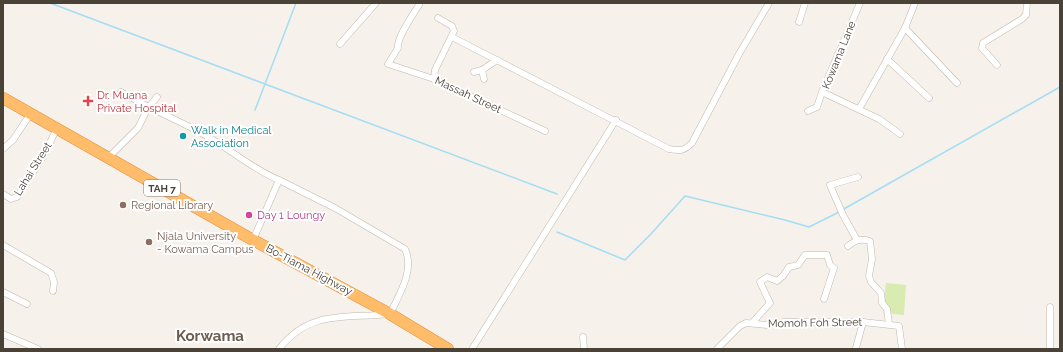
<svg xmlns="http://www.w3.org/2000/svg" width="1063" height="352" viewBox="0 0 1063 352" font-family="Raleway,sans-serif">
	<style>
		.green { fill: #d8ecb1 }
		.lines { fill: none; stroke-linecap: round; stroke-linejoin: round }
		.stream { stroke: #a4ddf4; stroke-width: 1.5 }
		.street-casing { stroke: #c2b7ac; stroke-width: 7 }
		.highway-casing { stroke: #e68f34; stroke-width: 12 }
		.street { stroke: #fff; stroke-width: 6 }
		.highway { stroke: #ffbd6b; stroke-width: 11 }
		.health-dot { fill: #e0444e; stroke: #fff; stroke-width: 1.5 }
		.culture-dot { fill: #0f9aa8; stroke: #fff; stroke-width: 1.5 }
		.education-dot { fill: #8d6e63; stroke: #fff; stroke-width: 1.5 }
		.hotel-dot { fill: #d1479c; stroke: #fff; stroke-width: 1.5 }
		.labels { text-anchor: middle; dominant-baseline: central; stroke-width: 4; stroke-linejoin: round; paint-order: stroke }
		.shield { fill: #fff; stroke: #807a73; stroke-width: 1 }
		.shield-label { font-size: 10px; font-weight: bold; fill: #4a4137 }
		.street-label { font-size: 11px; fill: #4a4137; stroke: #fff }
		.health-label { font-size: 11px; fill: #be3a42; stroke: #fff; text-anchor: start }
		.culture-label { font-size: 11px; fill: #0d838f; stroke: #fff; text-anchor: start }
		.education-label { font-size: 11px; fill: #785e54; stroke: #fff; text-anchor: start }
		.hotel-label { font-size: 11px; fill: #b23c85; stroke: #fff; text-anchor: start }
		.district-label { font-size: 15px; font-weight: bold; fill: #6e5d4e; stroke: #fff }
	</style>
	<rect width="100%" height="100%" fill="#f6f1ea"/>
	<!-- green -->
	<polygon class="green" points="886,283 906,285 904,315 883,313"/>
	<g class="lines">
		<!-- stream -->
		<g class="stream">
			<polyline points="50,3 557,194"/>
			<polyline points="255,110 296,3"/>
			<polyline points="842,210 1060,87"/>
			<polyline points="557,232 625,260 650,235 685,196 785,220 809,227 839,212"/>
		</g>
		<defs>
			<g id="street">
				<path d="M420,3C415,12 396,38 398,48L388,64L434,79L545,131"/>
				<polyline points="860,3 822,92 879,119 900,134"/>
				<polyline points="799,22 805,3"/>
				<polyline points="905,28 957,83"/>
				<path d="M452,37L669,149C680,151 684,151 692,143L739,54L769,3"/>
				<polyline points="340,44 376,3"/>
				<polyline points="887,59 929,98"/>
				<polyline points="997,65 982,48 983,43 1022,19 1026,15 1027,3"/>
				<polyline points="482,70 484,79"/>
				<polyline points="474,72 482,70 497,60"/>
				<polyline points="434,79 435,70 454,31 452,26 438,18"/>
				<path d="M121,92C148,108 176,119 203,134C229,148 252,169 279,180L253,240"/>
				<polyline points="859,109 905,28 915,3"/>
				<polyline points="808,111 817,107 822,92"/>
				<polyline points="3,149 13,140 31,113"/>
				<polyline points="108,158 138,128 148,108 157,97"/>
				<polyline points="3,194 11,199 17,197 44,155 57,128"/>
				<polyline points="857,240 843,215 830,185 858,177"/>
				<polyline points="3,245 51,273 54,282 53,291"/>
				<path d="M848,246C856,240 860,238 870,241L872,259L869,276L871,282L881,293L882,303L887,309L889,324"/>
				<polyline points="3,292 27,304"/>
				<polyline points="1050,307 1050,349"/>
				<polyline points="752,323 770,303 760,282 767,277 777,281 783,276 789,267 798,265 805,255 827,255 830,265 834,268 824,299"/>
				<polyline points="3,334 38,349"/>
				<polyline points="583,337 584,349"/>
				<polyline points="856,348 863,322"/>
				<path d="M279,349C310,309 346,319 390,314C399,295 415,270 405,249L335,208L279,180"/>
				<polyline points="472,349 616,120"/>
				<polyline points="717,349 740,326 746,323 767,325 784,322 863,322 899,326 902,349"/>
			</g>
			<polyline id="highway" points="3,98 253,240 390,314 448,349"/>
		</defs>
		<!-- street casing -->
		<use href="#street" class="street-casing"/>
		<!-- highway casing -->
		<use href="#highway" class="highway-casing"/>
		<!-- street -->
		<use href="#street" class="street"/>
		<!-- highway -->
		<use href="#highway" class="highway"/>
	</g>
	<!-- markers -->
	<path class="health-dot" d="M86 95h4v4h4v4h-4v4h-4v-4h-4v-4h4z"/>
	<circle class="culture-dot" cx="183" cy="136" r="4"/>
	<g class="education-dot">
		<circle cx="123" cy="205" r="4"/>
		<circle cx="149" cy="242" r="4"/>
	</g>
	<circle class="hotel-dot" cx="249" cy="215" r="4"/>
	<g class="labels">
		<!-- shield labels -->
		<rect class="shield" x="144" y="180" width="36" height="16" rx="3"/>
		<g class="shield-label">
			<text x="162" y="188">TAH 7</text>
		</g>
		<!-- street labels -->
		<g class="street-label">
			<text transform="translate(839 55) rotate(-68)">Kowama Lane</text>
			<text transform="translate(468 95) rotate(25)">Massah Street</text>
			<text transform="translate(33 169) rotate(-58)">Lahai Street</text>
			<text transform="translate(309 270) rotate(28)">Bo-Tiama Highway</text>
			<text transform="translate(815 323) rotate(-1)">Momoh Foh Street</text>
		</g>
		<!-- health labels -->
		<g class="health-label">
			<text x="97" y="95">Dr. Muana<tspan x="97" dy="13">Private Hospital</tspan></text>
		</g>
		<!-- culture labels -->
		<g class="culture-label">
			<text x="191" y="130">Walk in Medical<tspan x="191" dy="13">Association</tspan></text>
		</g>
		<!-- education labels -->
		<g class="education-label">
			<text x="131" y="205">Regional Library</text>
			<text x="157" y="236">Njala University<tspan x="157" dy="13">- Kowama Campus</tspan></text>
		</g>
		<!-- hotel labels -->
		<g class="hotel-label">
			<text x="257" y="215">Day 1 Loungy</text>
		</g>
		<!-- district labels -->
		<g class="district-label">
			<text x="210" y="336">Korwama</text>
		</g>
	</g>
	<!-- border -->
	<rect width="1063" height="352" fill="none" stroke="#4a4137" stroke-width="8"/>
</svg>
